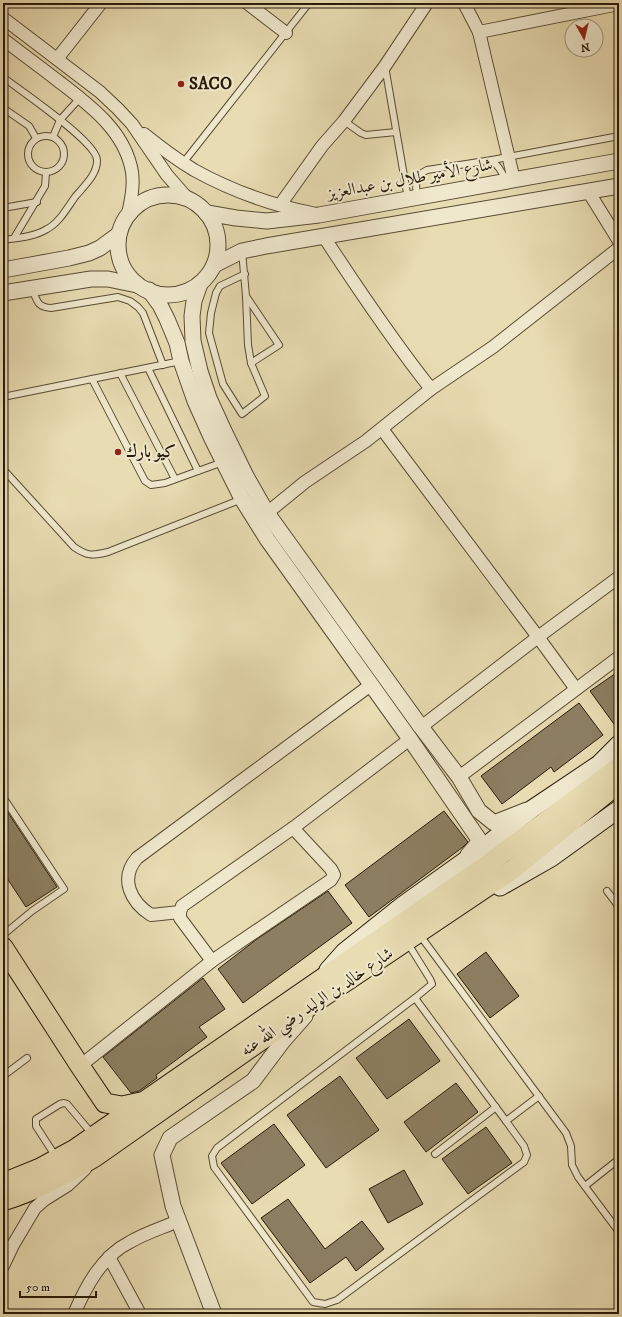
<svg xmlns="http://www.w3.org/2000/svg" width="622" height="1317" viewBox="0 0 622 1317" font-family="'IM FELL DW Pica',Amiri,serif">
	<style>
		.building { fill: #8c7f61; stroke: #281b09 }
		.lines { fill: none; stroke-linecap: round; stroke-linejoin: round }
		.service-casing { stroke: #584b33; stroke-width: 8 }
		.minor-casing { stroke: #584b33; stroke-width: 14 }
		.tertiary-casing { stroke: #584b33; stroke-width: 17 }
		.secondary-casing { stroke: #281b09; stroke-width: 19 }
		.primary-casing { stroke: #281b09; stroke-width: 21 }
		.service { stroke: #f0e8cd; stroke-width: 6 }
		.minor { stroke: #f0e8cd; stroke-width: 12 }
		.tertiary { stroke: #f0e8cd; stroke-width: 15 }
		.secondary { stroke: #f0e8cd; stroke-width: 17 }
		.primary { stroke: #e8dcb2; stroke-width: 19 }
		.poi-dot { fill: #8f2418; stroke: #f0e8cd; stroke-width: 1.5 }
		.labels { text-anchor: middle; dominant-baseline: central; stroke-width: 4; stroke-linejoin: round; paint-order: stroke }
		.poi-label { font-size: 17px; font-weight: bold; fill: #281b09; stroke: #f0e8cd; text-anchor: start }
		.street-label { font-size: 17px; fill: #281b09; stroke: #f0e8cd }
	</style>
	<rect width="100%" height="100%" fill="#e8dcb2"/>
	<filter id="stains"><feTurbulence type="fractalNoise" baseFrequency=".005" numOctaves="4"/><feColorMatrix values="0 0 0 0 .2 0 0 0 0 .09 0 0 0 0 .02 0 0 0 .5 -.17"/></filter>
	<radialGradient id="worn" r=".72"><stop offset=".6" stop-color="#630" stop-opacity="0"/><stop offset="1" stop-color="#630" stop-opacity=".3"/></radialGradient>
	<!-- building -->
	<g class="building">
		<polygon points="619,671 619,731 590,691"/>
		<polygon points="579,703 603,735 554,772 551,767 502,804 481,776"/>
		<polygon points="3,805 57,887 26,907 3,872"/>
		<polygon points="444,811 468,842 463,847 369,917 345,885"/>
		<polygon points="328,891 352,923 243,1003 218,969 257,939"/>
		<polygon points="486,952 519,996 490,1018 457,974"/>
		<polygon points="203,978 225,1009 199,1027 207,1037 156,1075 157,1078 139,1091 131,1093 103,1057"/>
		<polygon points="409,1019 440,1061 387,1099 356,1058"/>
		<polygon points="340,1076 379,1130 326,1168 287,1115"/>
		<polygon points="456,1083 478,1112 426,1152 404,1122"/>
		<polygon points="274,1124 305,1165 252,1204 221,1163"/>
		<polygon points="486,1127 512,1163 468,1194 442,1159"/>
		<polygon points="404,1170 423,1204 388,1223 369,1189"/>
		<polygon points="288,1199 325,1249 362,1221 384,1249 356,1271 346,1257 310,1283 261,1218"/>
	</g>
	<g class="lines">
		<defs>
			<g id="service">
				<polyline points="385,66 408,199"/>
				<path d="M3,77C19,90 99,143 97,161C97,175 83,187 75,197C67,208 59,223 47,229C34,237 17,238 3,240"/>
				<polyline points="3,108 29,126 36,138"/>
				<polyline points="344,121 361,133 366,135 396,132"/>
				<circle cx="46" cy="154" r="18"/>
				<polyline points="53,137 60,120 80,98"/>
				<polyline points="492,160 619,136"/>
				<polyline points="183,163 309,3"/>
				<path d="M417,197C416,183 413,177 427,170L492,160L499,168L507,181"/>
				<polyline points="3,208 37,202"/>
				<polyline points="14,238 45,186 46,173"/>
				<polyline points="242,251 246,296 248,345 251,363 265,396 242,414 223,384 209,333 211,313 216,293 220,286 245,274"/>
				<path d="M32,288C37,301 37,307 51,308L118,297L130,301L138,307L143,313L163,365"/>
				<polyline points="246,296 279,345 251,363"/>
				<polyline points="148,368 198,471"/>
				<polyline points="120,373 175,479"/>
				<polyline points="92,379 145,481 151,485 165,483 223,462"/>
				<polyline points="3,397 181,361"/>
				<path d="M3,469L74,547C87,556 92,556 108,552L242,499"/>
				<polyline points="3,797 64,889 32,911 3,935"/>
				<polyline points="607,891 619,907"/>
				<polyline points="419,934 566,1133 571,1146 572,1165 578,1177 619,1232"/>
				<polyline points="407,942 430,979 432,984 415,998 217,1148 212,1156 214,1167 313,1302 325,1304 337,1300 524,1162 527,1155 524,1146 506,1121"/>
				<polyline points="415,998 506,1121 539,1096"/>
				<polyline points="3,1076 27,1058"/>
				<polyline points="435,1154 496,1107"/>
				<polyline points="56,1157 36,1126 36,1119 60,1104 64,1103 67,1104 93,1135"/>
				<polyline points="585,1186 619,1159"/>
				<polyline points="616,1314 619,1312"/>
			</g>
			<g id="minor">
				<polyline points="247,3 286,33"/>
				<polyline points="464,3 479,32 514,180"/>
				<polyline points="3,18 100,92 118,109 132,124 167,175 188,199"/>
				<polyline points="479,32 619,4"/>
				<path d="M3,39C21,53 39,66 57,80C88,104 125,130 132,172C134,186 131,200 128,214"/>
				<polyline points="57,59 101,3"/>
				<path d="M144,134C160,147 176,159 194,170C230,190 272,205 312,213"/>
				<polyline points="588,191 619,241"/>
				<polyline points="280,205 322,146 344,121 385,66 427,3"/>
				<polyline points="431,389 493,347 619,248"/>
				<polyline points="382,429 538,637 576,689"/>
				<path d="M267,513L305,482L366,441L431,389C392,340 358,289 324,237"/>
				<polyline points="421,727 538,637 619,577"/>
				<polyline points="459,777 619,657"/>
				<path d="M180,912L151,915C131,902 119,879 137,858L372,684"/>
				<polyline points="212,961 180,918 180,912 182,906 293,828 410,739"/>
				<polyline points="80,1066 212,961 331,880 334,875 331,869 293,828"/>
				<polyline points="109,1257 140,1314"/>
				<polyline points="3,1266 13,1245 35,1208 44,1200 68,1185 85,1169"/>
				<path d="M74,1314C86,1286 102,1256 130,1242C145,1233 162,1228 178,1221"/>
			</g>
			<g id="tertiary">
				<circle cx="168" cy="245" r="50"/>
				<polyline points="207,213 236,218 267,221 319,215 619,161"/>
				<polyline points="214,265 242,251 266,246 619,186"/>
				<polyline points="3,270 69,258 89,253 100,248 119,234"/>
				<polyline points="200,284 194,301 192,316 193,341 200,371 209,398 225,433 246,476 267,513 421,727 459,777 479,811 494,823 527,810"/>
				<polyline points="149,290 160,305 167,319 177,343 181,361 195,401 212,439 242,499 267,539 410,739 480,841 468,855"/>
				<polyline points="3,293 91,279 108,279 137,285"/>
				<polyline points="214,1314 173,1206 162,1155 170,1138 253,1081 283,1041 305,1016"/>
			</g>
			<g id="secondary">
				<polyline points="500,887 551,858 619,809"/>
				<polyline points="328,970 344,952 403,905 484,847 532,809 599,764 619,744"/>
			</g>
			<g id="primary">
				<polyline points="3,947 80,1066 105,1103 122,1106 141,1102"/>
				<polyline points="3,1183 40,1168 75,1149 491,862 619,767"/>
				<path d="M3,1201C36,1191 66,1174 95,1157L320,999L512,870L619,783"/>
			</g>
		</defs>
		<!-- service casing -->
		<use href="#service" class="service-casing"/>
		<!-- minor casing -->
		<use href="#minor" class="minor-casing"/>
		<!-- tertiary casing -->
		<use href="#tertiary" class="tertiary-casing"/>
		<!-- secondary casing -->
		<use href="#secondary" class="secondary-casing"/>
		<!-- primary casing -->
		<use href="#primary" class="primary-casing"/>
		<!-- service -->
		<use href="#service" class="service"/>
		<!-- minor -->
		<use href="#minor" class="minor"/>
		<!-- tertiary -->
		<use href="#tertiary" class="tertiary"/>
		<!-- secondary -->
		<use href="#secondary" class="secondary"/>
		<!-- primary -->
		<use href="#primary" class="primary"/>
	</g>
	<!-- markers -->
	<g class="poi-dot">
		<circle cx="181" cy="84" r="4"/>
		<circle cx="118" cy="452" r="4"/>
	</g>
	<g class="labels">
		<!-- poi labels -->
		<g class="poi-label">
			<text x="189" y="84">SACO</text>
			<text x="126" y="452">كيو بارك</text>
		</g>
		<!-- street labels -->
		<g class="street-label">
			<text transform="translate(410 179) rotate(-10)">شارع الأمير طلال بن عبدالعزيز</text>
			<text transform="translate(317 1002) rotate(-34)">شارع خالد بن الوليد رضي الله عنه</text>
		</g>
	</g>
	<!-- margin -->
	<rect width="622" height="1317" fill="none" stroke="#e8dcb2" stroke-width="16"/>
	<rect x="4" y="4" width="614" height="1309" fill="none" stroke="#281b09" stroke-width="2"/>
	<rect x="8" y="8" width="606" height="1301" fill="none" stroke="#281b09"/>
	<!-- north arrow -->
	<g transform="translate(584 38) rotate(172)"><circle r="19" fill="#f0e8cd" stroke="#a0967f"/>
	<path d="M0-3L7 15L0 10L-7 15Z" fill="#8f2418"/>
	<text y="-6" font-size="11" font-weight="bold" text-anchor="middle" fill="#281b09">N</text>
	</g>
	<!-- scale -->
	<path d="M20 1291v6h76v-6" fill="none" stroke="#281b09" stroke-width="2"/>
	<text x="26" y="1291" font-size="12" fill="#281b09" stroke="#f0e8cd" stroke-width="3" paint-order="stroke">50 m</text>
	<rect width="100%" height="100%" filter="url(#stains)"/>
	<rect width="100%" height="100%" fill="url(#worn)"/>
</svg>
